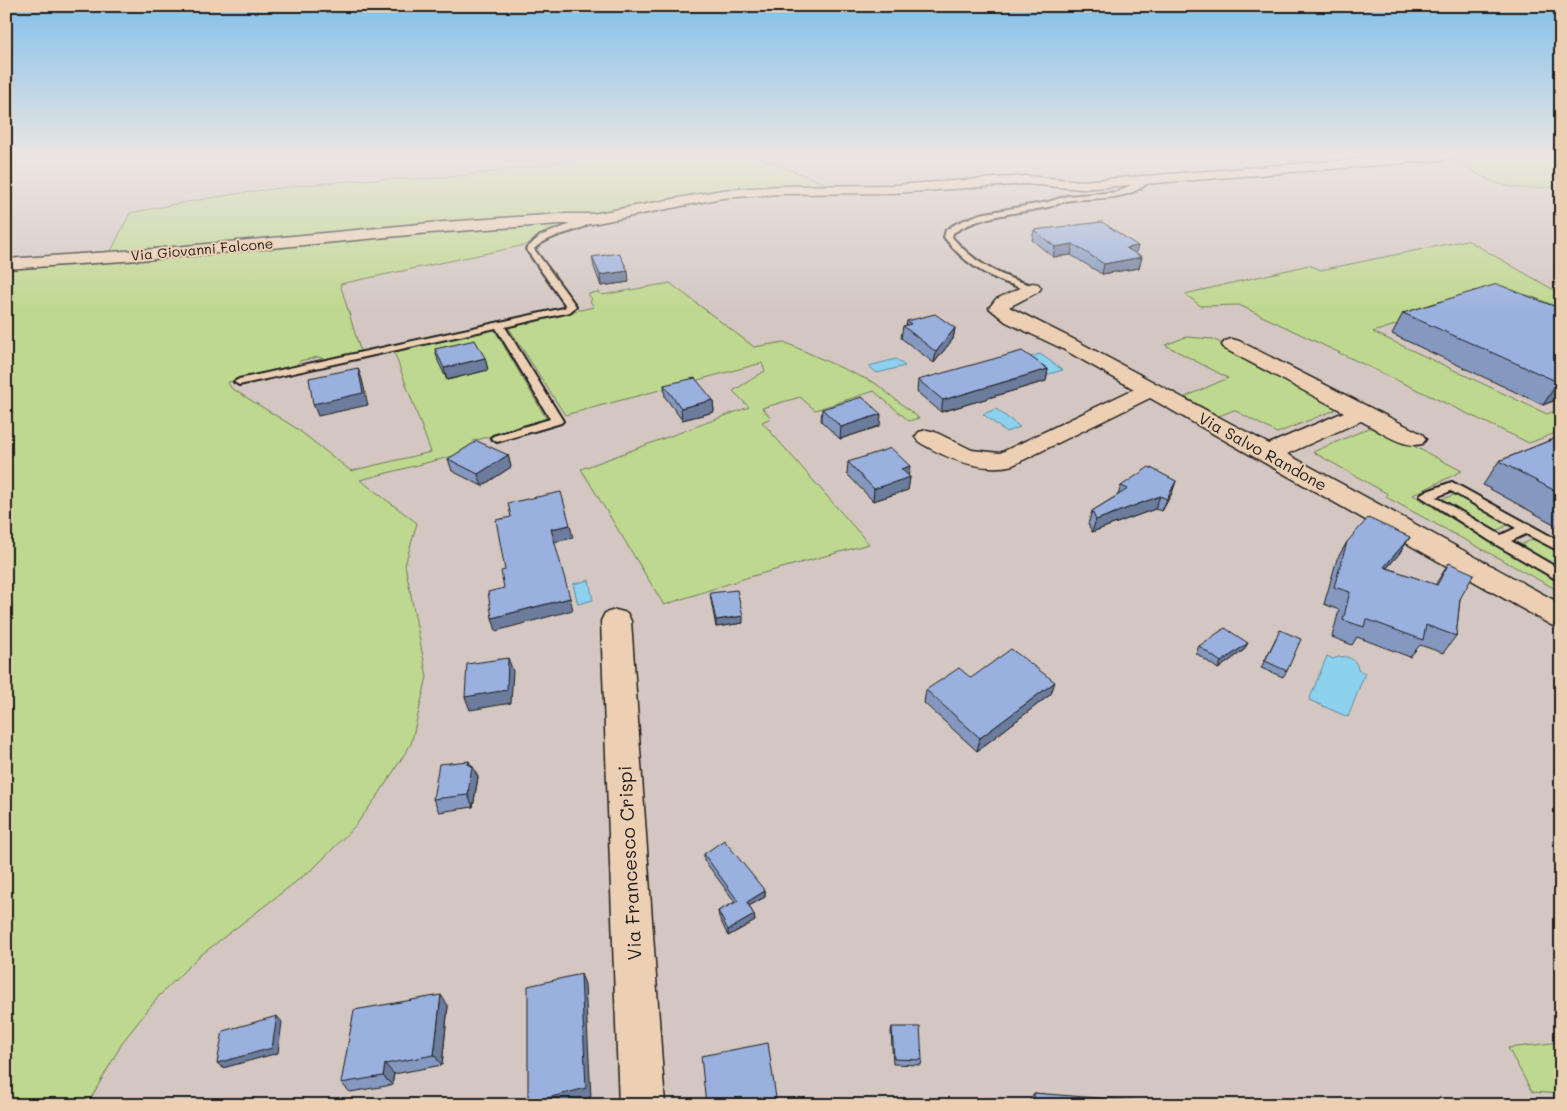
<svg xmlns="http://www.w3.org/2000/svg" width="1567" height="1111" viewBox="0 0 1567 1111" font-family="Mali,sans-serif">
	<style>
		.green { fill: #bed88f; stroke: #6d7a56 }
		.water { fill: #8cd1ee; stroke: #5f899a }
		.lines { fill: none; stroke-linecap: round; stroke-linejoin: round }
		.lane-casing { stroke: #1c1c1c; stroke-width: 4 }
		.street-casing { stroke: #1c1c1c; stroke-width: 3 }
		.lane { fill: #edd0b4; fill-rule: evenodd }
		.street { fill: #edd0b4; fill-rule: evenodd }
		.wall { fill: #8498c0; stroke: #1c1c1c }
		.shaded-wall { fill: #6c7c9c; stroke: #1c1c1c }
		.building { fill: #9ab1df; stroke: #1c1c1c }
		.labels { text-anchor: middle; dominant-baseline: central; stroke-width: 4; stroke-linejoin: round; paint-order: stroke }
		.far-street-label { font-size: 14px; fill: #1c1c1c; stroke: #edd0b4 }
		.street-label { font-size: 16px; fill: #1c1c1c; stroke: #edd0b4 }
		.near-street-label { font-size: 19px; fill: #1c1c1c; stroke: #edd0b4 }
	</style>
	<rect width="100%" height="100%" fill="#d4c7c1"/>
	<filter id="ink" filterUnits="userSpaceOnUse"><feTurbulence type="fractalNoise" baseFrequency=".02" numOctaves="2"/><feDisplacementMap in="SourceGraphic" scale="10" xChannelSelector="R" yChannelSelector="G"/><feConvolveMatrix kernelMatrix="1 2 1 2 8 2 1 2 1" color-interpolation-filters="sRGB"/></filter>
	<g filter="url(#ink)">
		<!-- green -->
		<g class="green">
			<path d="M591,156H754L837,188C816,188 793,186 772,188C694,195 618,221 539,214L532,219L109,255L130,213C202,198 275,187 348,181C377,178 407,180 436,178C487,173 540,167 591,156Z"/>
			<path d="M1501,156L1511,158L1517,156H1561V186C1548,187 1534,189 1521,188C1494,186 1472,171 1449,157Z"/>
			<polygon points="578,222 547,233 526,245 340,284 361,353 328,360 318,357 300,361 294,368 228,382 231,388 296,428 351,471 431,452 394,352 494,329 547,420 473,441 476,450 360,480 417,523 405,565 427,677 411,744 379,794 355,826 315,867 197,958 159,996 124,1040 87,1105 6,1105 6,268 434,230"/>
			<polygon points="1467,240 1561,294 1561,308 1530,296 1503,289 1481,298 1373,332 1547,414 1561,409 1561,431 1529,443 1239,305 1201,306 1185,294 1309,265 1321,270"/>
			<polygon points="670,283 754,347 784,342 875,383 919,418 909,421 874,391 815,410 800,397 762,408 771,418 762,422 869,544 749,577 664,605 581,469 749,407 733,391 765,371 762,363 565,415 509,328 514,324 594,307 590,301 592,299 588,294 598,292 602,295"/>
			<polygon points="1186,337 1213,339 1336,405 1335,410 1277,433 1234,410 1219,416 1185,397 1228,378 1165,345"/>
			<polygon points="1369,428 1379,428 1462,471 1413,495 1561,584 1561,592 1386,497 1388,494 1313,452"/>
			<polygon points="1456,494 1510,524 1494,532 1441,500"/>
			<polygon points="1535,538 1561,553 1561,571 1519,546"/>
			<polygon points="1561,1042 1561,1094 1532,1092 1508,1048"/>
		</g>
		<!-- water -->
		<g class="water">
			<polygon points="1040,354 1063,370 1049,374 1026,358"/>
			<polygon points="896,359 905,366 877,373 869,366"/>
			<polygon points="996,409 1020,427 1006,432 983,414"/>
			<polygon points="589,580 593,600 578,604 573,584"/>
			<path d="M1327,656L1333,659C1343,654 1357,657 1358,670L1365,673L1348,717L1309,700Z"/>
		</g>
		<g class="lines">
			<defs>
				<g id="lane">
					<path d="M1144,178L1151,180C1128,202 1099,197 1071,200C1063,201 1056,205 1048,207C1015,214 983,214 953,233L952,237C975,264 1001,277 1035,286V290C1028,291 1020,288 1013,285C984,276 962,261 944,237L946,230L957,223L980,214L1048,202L1067,196L1118,192Z"/>
					<path d="M589,217L596,219C578,234 552,232 534,249L576,306L570,312L505,327L563,421L561,423L497,442L491,438L493,436L550,419L496,328L239,385L234,382L239,379L564,308L566,306L526,249L540,236Z"/>
					<path d="M1452,482L1561,542V552L1526,534L1511,541L1561,570V582L1495,544L1420,496L1422,493ZM1451,491L1516,528L1501,535L1436,497Z"/>
				</g>
				<g id="street">
					<polygon points="1398,156 1450,156 1443,160 1081,189 1026,184 893,193 780,194 722,198 592,224 561,224 430,233 154,259 6,269 6,259 154,249 430,223 561,214 592,214 722,190 780,186 893,185 1026,176 1081,181"/>
					<path d="M1032,283L1038,284L1041,288L1038,292L1009,307L1075,340L1269,444L1344,412L1225,349L1222,345L1225,341L1232,339L1239,341L1422,434L1426,439L1422,444C1402,449 1379,430 1361,421L1287,454L1561,604V628L1551,625L1150,398L1013,465C980,473 946,458 919,442L915,437L919,432L927,430L935,432L972,450L1000,453L1134,389L1061,348L1006,322L989,308L996,299Z"/>
					<polygon points="616,610 627,613 631,621 665,1105 619,1105 601,621 605,613"/>
				</g>
			</defs>
			<!-- lane casing -->
			<use href="#lane" class="lane-casing"/>
			<!-- street casing -->
			<use href="#street" class="street-casing"/>
			<!-- lane -->
			<use href="#lane" class="lane"/>
			<!-- street -->
			<use href="#street" class="street"/>
		</g>
		<!-- wall -->
		<g class="wall">
			<polygon points="1034,230 1136,254 1142,257 1139,268 1102,274 1071,255 1053,257 1032,240"/>
			<polygon points="592,257 629,282 601,286 594,267"/>
			<polygon points="1561,309 1561,398 1543,405 1392,334 1403,313"/>
			<polygon points="907,321 955,328 953,339 934,363 901,338 903,326 906,326"/>
			<polygon points="435,349 485,358 488,370 447,380 438,361"/>
			<polygon points="1048,369 1046,381 941,412 917,392 918,380"/>
			<polygon points="664,385 713,400 714,412 682,420 665,397"/>
			<polygon points="822,409 880,426 840,439 821,421"/>
			<polygon points="1561,436 1561,528 1483,485 1499,461"/>
			<polygon points="508,455 511,467 482,486 452,471 448,459"/>
			<polygon points="848,462 908,476 910,477 908,490 873,501 847,474"/>
			<polygon points="1176,481 1172,493 1162,511 1155,509 1092,532 1088,524 1092,511 1118,495 1121,486"/>
			<polygon points="1410,537 1399,554 1387,568 1435,585 1449,563 1460,599 1456,636 1443,653 1420,645 1410,657 1357,637 1352,645 1332,637 1339,610 1324,604 1337,559 1347,542"/>
			<polygon points="710,593 743,623 716,627 711,600"/>
			<polygon points="1280,630 1287,671 1283,677 1261,668"/>
			<polygon points="1199,646 1244,650 1218,669 1196,653"/>
			<polygon points="971,678 1051,694 977,751 924,703 926,690"/>
			<polygon points="469,761 470,765 472,765 478,777 473,807 439,812 433,799"/>
			<polygon points="704,854 765,891 765,897 749,906 754,915 755,921 728,936 719,917 718,911 735,902 704,860"/>
			<polygon points="448,1006 442,1065 394,1074 392,1085 350,1092 341,1083"/>
			<polygon points="892,1027 922,1060 921,1065 893,1064 891,1032"/>
			<polygon points="1034,1093 1136,1105 988,1105 990,1101 1028,1103"/>
		</g>
		<!-- shaded-wall -->
		<g class="shaded-wall">
			<polygon points="1073,244 1071,255 1053,257 1055,247"/>
			<polygon points="1138,246 1135,256 1126,248"/>
			<polygon points="1142,257 1139,268 1102,274 1104,264"/>
			<polygon points="628,271 629,282 601,286 600,275"/>
			<polygon points="955,328 953,339 934,363 936,352"/>
			<polygon points="485,358 488,370 447,380 444,368"/>
			<polygon points="358,368 362,379 368,405 318,416 313,404"/>
			<polygon points="1048,369 1046,381 941,412 943,400"/>
			<polygon points="1561,381 1561,398 1543,405 1558,382"/>
			<polygon points="713,400 714,412 682,420 681,408"/>
			<polygon points="881,414 880,426 840,439 841,427"/>
			<polygon points="508,455 511,467 482,486 478,474"/>
			<polygon points="910,466 908,478 910,477 908,490 873,501 874,489 901,469"/>
			<polygon points="1176,481 1172,493 1162,511 1167,499"/>
			<polygon points="1160,496 1155,509 1092,532 1096,520"/>
			<polygon points="570,525 573,538 554,542 551,529"/>
			<polygon points="1410,537 1399,554 1373,584 1384,567"/>
			<polygon points="570,598 573,610 496,631 492,618"/>
			<polygon points="743,616 743,623 716,627 716,620"/>
			<polygon points="1248,643 1244,650 1218,669 1221,662"/>
			<polygon points="508,658 513,671 511,703 470,710 465,697"/>
			<polygon points="1055,682 1051,694 977,751 980,738"/>
			<polygon points="469,761 472,768 472,765 478,777 473,807 468,795 468,765"/>
			<polygon points="765,891 765,897 747,907 747,902"/>
			<polygon points="754,915 755,921 728,936 728,930"/>
			<polygon points="581,974 585,984 591,1097 562,1105 529,1105 528,1103"/>
			<polygon points="441,995 448,1006 442,1065 434,1055"/>
			<polygon points="277,1016 282,1022 278,1053 223,1068 217,1063"/>
			<polygon points="385,1064 394,1074 392,1085 383,1076"/>
		</g>
		<!-- building -->
		<g class="building">
			<polygon points="1102,222 1138,246 1126,248 1142,257 1104,264 1073,244 1055,247 1034,230"/>
			<polygon points="619,253 628,271 600,275 592,257"/>
			<polygon points="1497,284 1561,309 1561,381 1558,382 1403,313"/>
			<polygon points="935,314 955,328 936,352 903,326 911,324 907,321"/>
			<polygon points="475,340 485,358 444,368 435,349"/>
			<polygon points="1022,351 1048,369 943,400 918,380"/>
			<polygon points="358,368 363,393 313,404 309,378"/>
			<polygon points="695,378 713,400 681,408 664,385"/>
			<polygon points="862,397 881,414 841,427 822,409"/>
			<polygon points="1561,436 1561,494 1499,461"/>
			<polygon points="477,441 508,455 478,474 448,459"/>
			<polygon points="891,448 910,466 901,469 910,477 874,489 848,462"/>
			<polygon points="1149,467 1176,481 1167,499 1160,496 1096,520 1092,511 1128,489 1121,486"/>
			<polygon points="561,492 570,525 551,529 570,598 492,618 488,592 504,588 501,571 505,570 496,520 511,517 508,503"/>
			<polygon points="1368,518 1410,537 1384,567 1437,585 1449,563 1474,574 1460,599 1456,636 1426,625 1423,640 1366,619 1364,627 1343,620 1350,592 1334,587 1347,542"/>
			<polygon points="737,590 743,616 716,620 710,593"/>
			<polygon points="1225,628 1248,643 1221,662 1199,646"/>
			<polygon points="1280,630 1301,639 1287,671 1265,661"/>
			<polygon points="1011,649 1055,682 980,738 926,690 959,668 971,678"/>
			<polygon points="508,658 507,690 465,697 467,664"/>
			<polygon points="469,761 468,765 472,765 468,795 433,799 439,764"/>
			<polygon points="724,840 765,891 747,902 754,915 728,930 718,911 738,901 704,854"/>
			<polygon points="581,974 586,1088 528,1103 528,986"/>
			<polygon points="441,995 434,1055 385,1064 383,1076 341,1083 354,1010"/>
			<polygon points="277,1016 272,1048 217,1063 223,1031"/>
			<polygon points="892,1027 920,1027 922,1060 894,1059"/>
			<polygon points="768,1043 777,1105 706,1105 701,1056"/>
			<polygon points="1034,1093 1135,1101 1136,1105 990,1105 990,1101 1035,1104"/>
		</g>
	</g>
	<!-- sky -->
	<linearGradient id="sky" x2="0" y2="1"><stop stop-color="#83c0ea"/><stop offset="0.5" stop-color="#ece6e3"/><stop offset="1" stop-color="#ece6e3" stop-opacity="0"/></linearGradient>
	<rect width="1567" height="311" fill="url(#sky)"/>
	<g class="labels">
		<!-- far-street labels -->
		<g class="far-street-label">
			<text transform="translate(202 249) rotate(-5)">Via Giovanni Falcone</text>
		</g>
		<!-- street labels -->
		<g class="street-label">
			<text transform="translate(1263 451) rotate(29)">Via Salvo Randone</text>
		</g>
		<!-- near-street labels -->
		<g class="near-street-label">
			<text transform="translate(629 863) rotate(-93)">Via Francesco Crispi</text>
		</g>
	</g>
	<!-- margin -->
	<rect width="1567" height="1111" fill="none" stroke="#edd0b4" stroke-width="25"/>
	<rect x="12" y="12" width="1542" height="1086" fill="none" stroke="#1c1c1c" stroke-width="2" filter="url(#ink)"/>
</svg>
